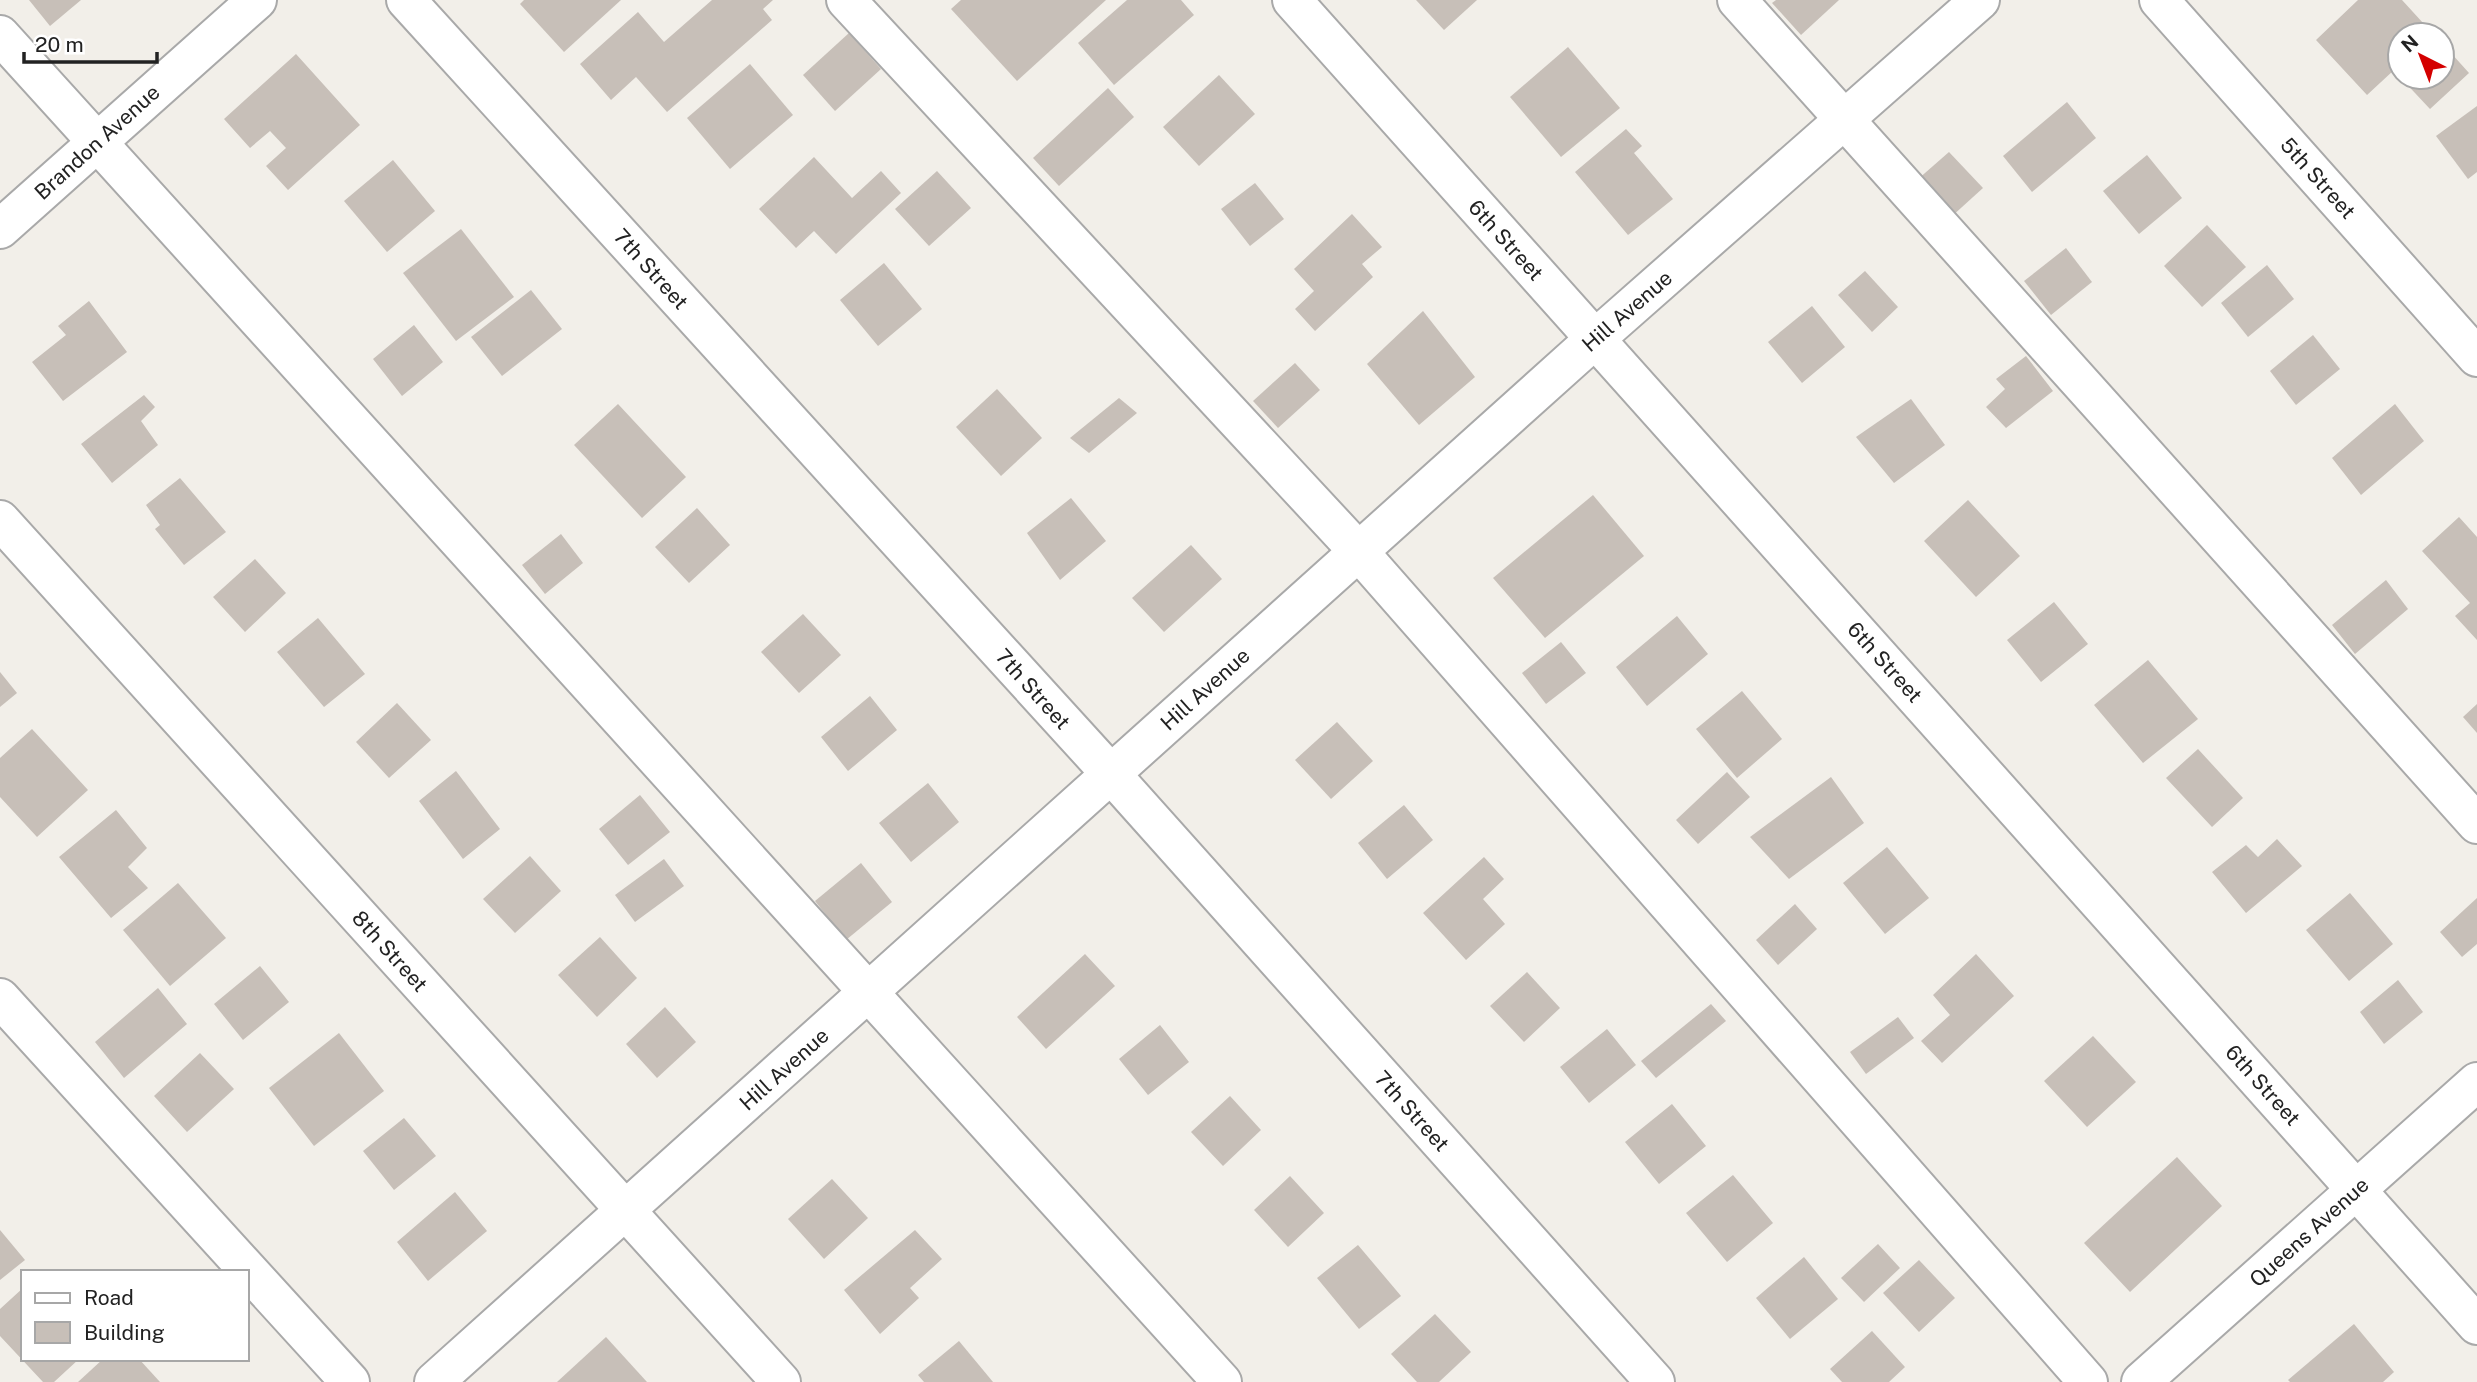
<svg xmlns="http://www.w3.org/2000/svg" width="2477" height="1382" viewBox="0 0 2477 1382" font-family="'Public Sans',sans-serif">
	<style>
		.building { fill: #c7bfb8 }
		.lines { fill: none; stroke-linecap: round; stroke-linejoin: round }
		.minor-casing { stroke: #a9a9a9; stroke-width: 42 }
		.minor { stroke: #fff; stroke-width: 38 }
		.labels { text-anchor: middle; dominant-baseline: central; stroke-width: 7; stroke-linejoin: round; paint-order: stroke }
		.street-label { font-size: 21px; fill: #222; stroke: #fff }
	</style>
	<rect width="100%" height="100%" fill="#f2efe9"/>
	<!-- building -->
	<g class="building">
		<polygon points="29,0 81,0 50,26"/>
		<polygon points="524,0 621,0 564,52 520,4"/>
		<polygon points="712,0 773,0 763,9 772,20 667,112 636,77 611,100 580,64 638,12 664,42"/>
		<polygon points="961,0 1106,0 1017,81 951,9"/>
		<polygon points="1127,0 1181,0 1194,15 1114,85 1078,43"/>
		<polygon points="1416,0 1477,0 1444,30"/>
		<polygon points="1776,0 1839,0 1801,35 1772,3"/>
		<polygon points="2358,0 2402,0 2434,35 2400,35 2400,76 2394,70 2367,95 2316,40"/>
		<polygon points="849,33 881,69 835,111 803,75"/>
		<polygon points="2442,43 2469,73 2430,109 2400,77 2442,77"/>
		<polygon points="1568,47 1620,108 1561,157 1510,97"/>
		<polygon points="296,54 360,125 288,190 266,166 286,148 270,131 250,148 224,119"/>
		<polygon points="750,64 793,115 730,169 687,118"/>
		<polygon points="1219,75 1255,114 1199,166 1163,127"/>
		<polygon points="1108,88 1134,117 1059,186 1033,158"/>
		<polygon points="2067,102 2096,138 2032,192 2003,156"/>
		<polygon points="2477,106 2477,172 2468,179 2436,136"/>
		<polygon points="1626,129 1642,146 1634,153 1673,199 1628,235 1575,172"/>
		<polygon points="1949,152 1983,188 1951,217 1917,180"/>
		<polygon points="2147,155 2182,198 2139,234 2103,191"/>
		<polygon points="814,157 852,198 881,171 901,193 836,254 814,231 796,248 759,209"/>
		<polygon points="393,160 435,211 387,252 344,201"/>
		<polygon points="937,171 971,208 929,246 895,209"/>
		<polygon points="1255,183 1284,219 1250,246 1221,209"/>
		<polygon points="1352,214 1382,247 1362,264 1373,277 1315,331 1295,309 1314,291 1294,269"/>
		<polygon points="2207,225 2246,267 2202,307 2164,266"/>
		<polygon points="461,229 514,297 456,341 403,273"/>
		<polygon points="2066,248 2092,282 2051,315 2024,281"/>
		<polygon points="884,263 922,309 878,346 840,300"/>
		<polygon points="2267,265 2294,299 2248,337 2221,303"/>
		<polygon points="1865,271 1898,307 1872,332 1838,295"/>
		<polygon points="531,290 562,329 502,376 471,337"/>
		<polygon points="89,301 127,352 63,401 32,362 66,335 58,326"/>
		<polygon points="1812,306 1845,347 1802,383 1768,342"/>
		<polygon points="1423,311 1475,377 1419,425 1367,364"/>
		<polygon points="414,325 443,362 402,396 373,359"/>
		<polygon points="2313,335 2340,369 2296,405 2270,371"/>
		<polygon points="2026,356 2053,391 2006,428 1986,407 2005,389 1996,379"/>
		<polygon points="1295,363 1320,390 1278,428 1253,401"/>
		<polygon points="997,389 1042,438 1001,476 956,427"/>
		<polygon points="144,395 155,407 141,421 158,445 112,483 81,444"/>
		<polygon points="1119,398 1137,413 1089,453 1070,438"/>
		<polygon points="1911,399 1945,445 1894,483 1856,437"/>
		<polygon points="618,404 686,477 642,518 574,445"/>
		<polygon points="2395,404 2424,441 2361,495 2332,458"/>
		<polygon points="180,478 226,532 184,565 155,529 160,525 146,505"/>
		<polygon points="1593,495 1644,556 1545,638 1493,578"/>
		<polygon points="1071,498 1106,541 1060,580 1027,533"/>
		<polygon points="1968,500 2020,556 1976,597 1924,541"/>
		<polygon points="697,508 730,545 689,583 655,547"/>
		<polygon points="2459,517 2477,537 2477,640 2455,616 2470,603 2422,551"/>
		<polygon points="561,534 583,563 545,594 522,565"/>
		<polygon points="1191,545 1222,579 1164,632 1132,598"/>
		<polygon points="255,559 286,593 245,632 213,597"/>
		<polygon points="2386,580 2408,609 2355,654 2332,625"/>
		<polygon points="2054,602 2088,644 2041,682 2007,640"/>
		<polygon points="803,614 841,655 799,693 761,652"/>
		<polygon points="1677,616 1708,654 1647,706 1616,667"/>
		<polygon points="318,618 365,674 324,707 277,652"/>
		<polygon points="1561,642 1586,673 1546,704 1522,673"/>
		<polygon points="2148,660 2198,719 2143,763 2094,705"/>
		<polygon points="0,672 17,693 0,707"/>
		<polygon points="1742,691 1782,739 1737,778 1696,729"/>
		<polygon points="870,696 897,730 848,771 821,737"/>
		<polygon points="397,703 431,740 389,778 356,742"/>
		<polygon points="2477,704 2477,733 2463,717"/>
		<polygon points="1337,722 1373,761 1331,799 1295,760"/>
		<polygon points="32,729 88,790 37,837 0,797 0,758"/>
		<polygon points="2198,749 2243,798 2212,827 2166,778"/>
		<polygon points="456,771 500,829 463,859 419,801"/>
		<polygon points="1727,772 1750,797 1698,844 1676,820"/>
		<polygon points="1831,777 1864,823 1789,879 1750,837"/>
		<polygon points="928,783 959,822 911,862 879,823"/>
		<polygon points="640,795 670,832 628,865 599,829"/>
		<polygon points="1404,805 1433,840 1387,879 1358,843"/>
		<polygon points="116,810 147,848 128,867 148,888 111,918 59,857"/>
		<polygon points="2277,839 2302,866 2246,913 2212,872 2246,845 2258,857"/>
		<polygon points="1887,847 1929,898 1885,934 1843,883"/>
		<polygon points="530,856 561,891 515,933 483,899"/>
		<polygon points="1484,857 1504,879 1483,899 1505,924 1466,960 1423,913"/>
		<polygon points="664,859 684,886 635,922 615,895"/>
		<polygon points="861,863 892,902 846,940 815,901"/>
		<polygon points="178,883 226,938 170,986 123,930"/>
		<polygon points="2350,893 2393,944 2349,981 2306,930"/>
		<polygon points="2477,898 2477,944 2462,957 2440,932"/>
		<polygon points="1795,904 1817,929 1778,965 1756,940"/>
		<polygon points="600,937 637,978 597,1017 558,975"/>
		<polygon points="1085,954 1115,986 1046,1049 1017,1017"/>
		<polygon points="1976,954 2014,996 1942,1063 1921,1041 1950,1015 1933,995"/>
		<polygon points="260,966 289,1002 243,1040 214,1004"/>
		<polygon points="1527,972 1560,1008 1524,1042 1490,1006"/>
		<polygon points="2398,980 2423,1012 2384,1044 2360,1012"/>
		<polygon points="158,988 187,1024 124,1078 95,1042"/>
		<polygon points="1711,1004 1726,1021 1656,1078 1641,1061"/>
		<polygon points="665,1007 696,1042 657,1078 626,1044"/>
		<polygon points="1898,1017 1914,1038 1866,1074 1850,1052"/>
		<polygon points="1160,1025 1189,1062 1148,1095 1119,1059"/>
		<polygon points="1607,1029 1636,1065 1589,1103 1560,1067"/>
		<polygon points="339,1033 384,1091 314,1146 269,1088"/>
		<polygon points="2093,1036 2136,1082 2087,1127 2044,1081"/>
		<polygon points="200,1053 234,1089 187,1132 154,1096"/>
		<polygon points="1230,1096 1261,1130 1223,1166 1191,1132"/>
		<polygon points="1672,1104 1706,1146 1659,1184 1625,1142"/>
		<polygon points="404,1118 436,1156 394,1190 363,1151"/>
		<polygon points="2177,1157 2222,1206 2130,1292 2084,1243"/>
		<polygon points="1733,1175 1773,1223 1727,1262 1686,1213"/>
		<polygon points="1290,1176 1324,1213 1288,1247 1254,1210"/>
		<polygon points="832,1179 868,1218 824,1259 788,1219"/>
		<polygon points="455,1192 487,1231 428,1281 397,1242"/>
		<polygon points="0,1230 25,1260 0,1280"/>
		<polygon points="915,1230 942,1259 910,1288 919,1298 880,1334 844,1290"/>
		<polygon points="1878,1244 1900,1268 1864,1302 1841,1278"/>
		<polygon points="1358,1245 1401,1296 1359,1329 1317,1278"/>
		<polygon points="1804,1257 1838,1299 1790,1339 1756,1298"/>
		<polygon points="1919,1260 1955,1298 1919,1332 1883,1293"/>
		<polygon points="23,1288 23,1359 79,1359 54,1382 43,1382 0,1336 0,1309"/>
		<polygon points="1435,1314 1471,1352 1439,1382 1417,1382 1391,1354"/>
		<polygon points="2354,1324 2394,1372 2383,1382 2290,1382 2288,1380"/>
		<polygon points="1872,1331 1905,1367 1889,1382 1842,1382 1830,1369"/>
		<polygon points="606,1337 647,1382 557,1382"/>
		<polygon points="959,1341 993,1382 924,1382 918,1375"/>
		<polygon points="103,1359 139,1359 160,1382 78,1382"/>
	</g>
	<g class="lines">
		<defs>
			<g id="minor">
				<polyline points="406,0 1111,774 1655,1382"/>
				<polyline points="846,0 1359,552 2088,1382"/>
				<polyline points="1292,0 2477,1325"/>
				<polyline points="1737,0 2477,824"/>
				<polyline points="2159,0 2477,357"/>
				<polyline points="0,35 1222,1382"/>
				<polyline points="0,229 257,0"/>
				<polyline points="0,520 781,1382"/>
				<polyline points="0,998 350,1382"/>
				<polyline points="434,1382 1595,339 1980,0"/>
				<polyline points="2141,1382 2477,1082"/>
			</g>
		</defs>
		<!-- minor casing -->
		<use href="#minor" class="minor-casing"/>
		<!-- minor -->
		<use href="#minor" class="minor"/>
	</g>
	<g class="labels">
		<!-- street labels -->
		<g class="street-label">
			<text transform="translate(97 142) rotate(-42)">Brandon Avenue</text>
			<text transform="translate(2318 178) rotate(48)">5th Street</text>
			<text transform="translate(1506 240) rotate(48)">6th Street</text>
			<text transform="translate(651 269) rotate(48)">7th Street</text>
			<text transform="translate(1627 311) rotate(-41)">Hill Avenue</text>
			<text transform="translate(1885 662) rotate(48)">6th Street</text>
			<text transform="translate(1033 689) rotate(48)">7th Street</text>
			<text transform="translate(1205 689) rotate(-42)">Hill Avenue</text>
			<text transform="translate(390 951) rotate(48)">8th Street</text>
			<text transform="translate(784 1069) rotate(-42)">Hill Avenue</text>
			<text transform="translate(2263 1085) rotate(48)">6th Street</text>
			<text transform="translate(1412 1111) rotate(48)">7th Street</text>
			<text transform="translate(2309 1232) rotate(-42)">Queens Avenue</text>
		</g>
	</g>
	<!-- legend -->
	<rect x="21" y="1270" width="228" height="91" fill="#ffffff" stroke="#a7a7a7" stroke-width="2"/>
	<rect x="35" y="1293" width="35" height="10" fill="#ffffff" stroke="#a7a7a7" stroke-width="2"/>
	<text x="84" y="1305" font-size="21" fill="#222222">Road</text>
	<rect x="35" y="1322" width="35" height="21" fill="#c7bfb8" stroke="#a7a7a7" stroke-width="2"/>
	<text x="84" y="1340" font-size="21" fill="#222222">Building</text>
	<!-- north arrow -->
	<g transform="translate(2421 56) rotate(318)"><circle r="33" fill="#ffffff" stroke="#a7a7a7" stroke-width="2"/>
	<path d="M0-5L12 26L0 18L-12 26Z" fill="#d40000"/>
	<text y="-10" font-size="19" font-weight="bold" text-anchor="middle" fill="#222222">N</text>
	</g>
	<!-- scale -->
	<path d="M24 52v10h133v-10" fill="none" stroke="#222222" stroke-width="3.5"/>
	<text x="35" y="52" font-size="21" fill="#222222" stroke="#ffffff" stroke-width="5" paint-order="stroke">20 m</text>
</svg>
